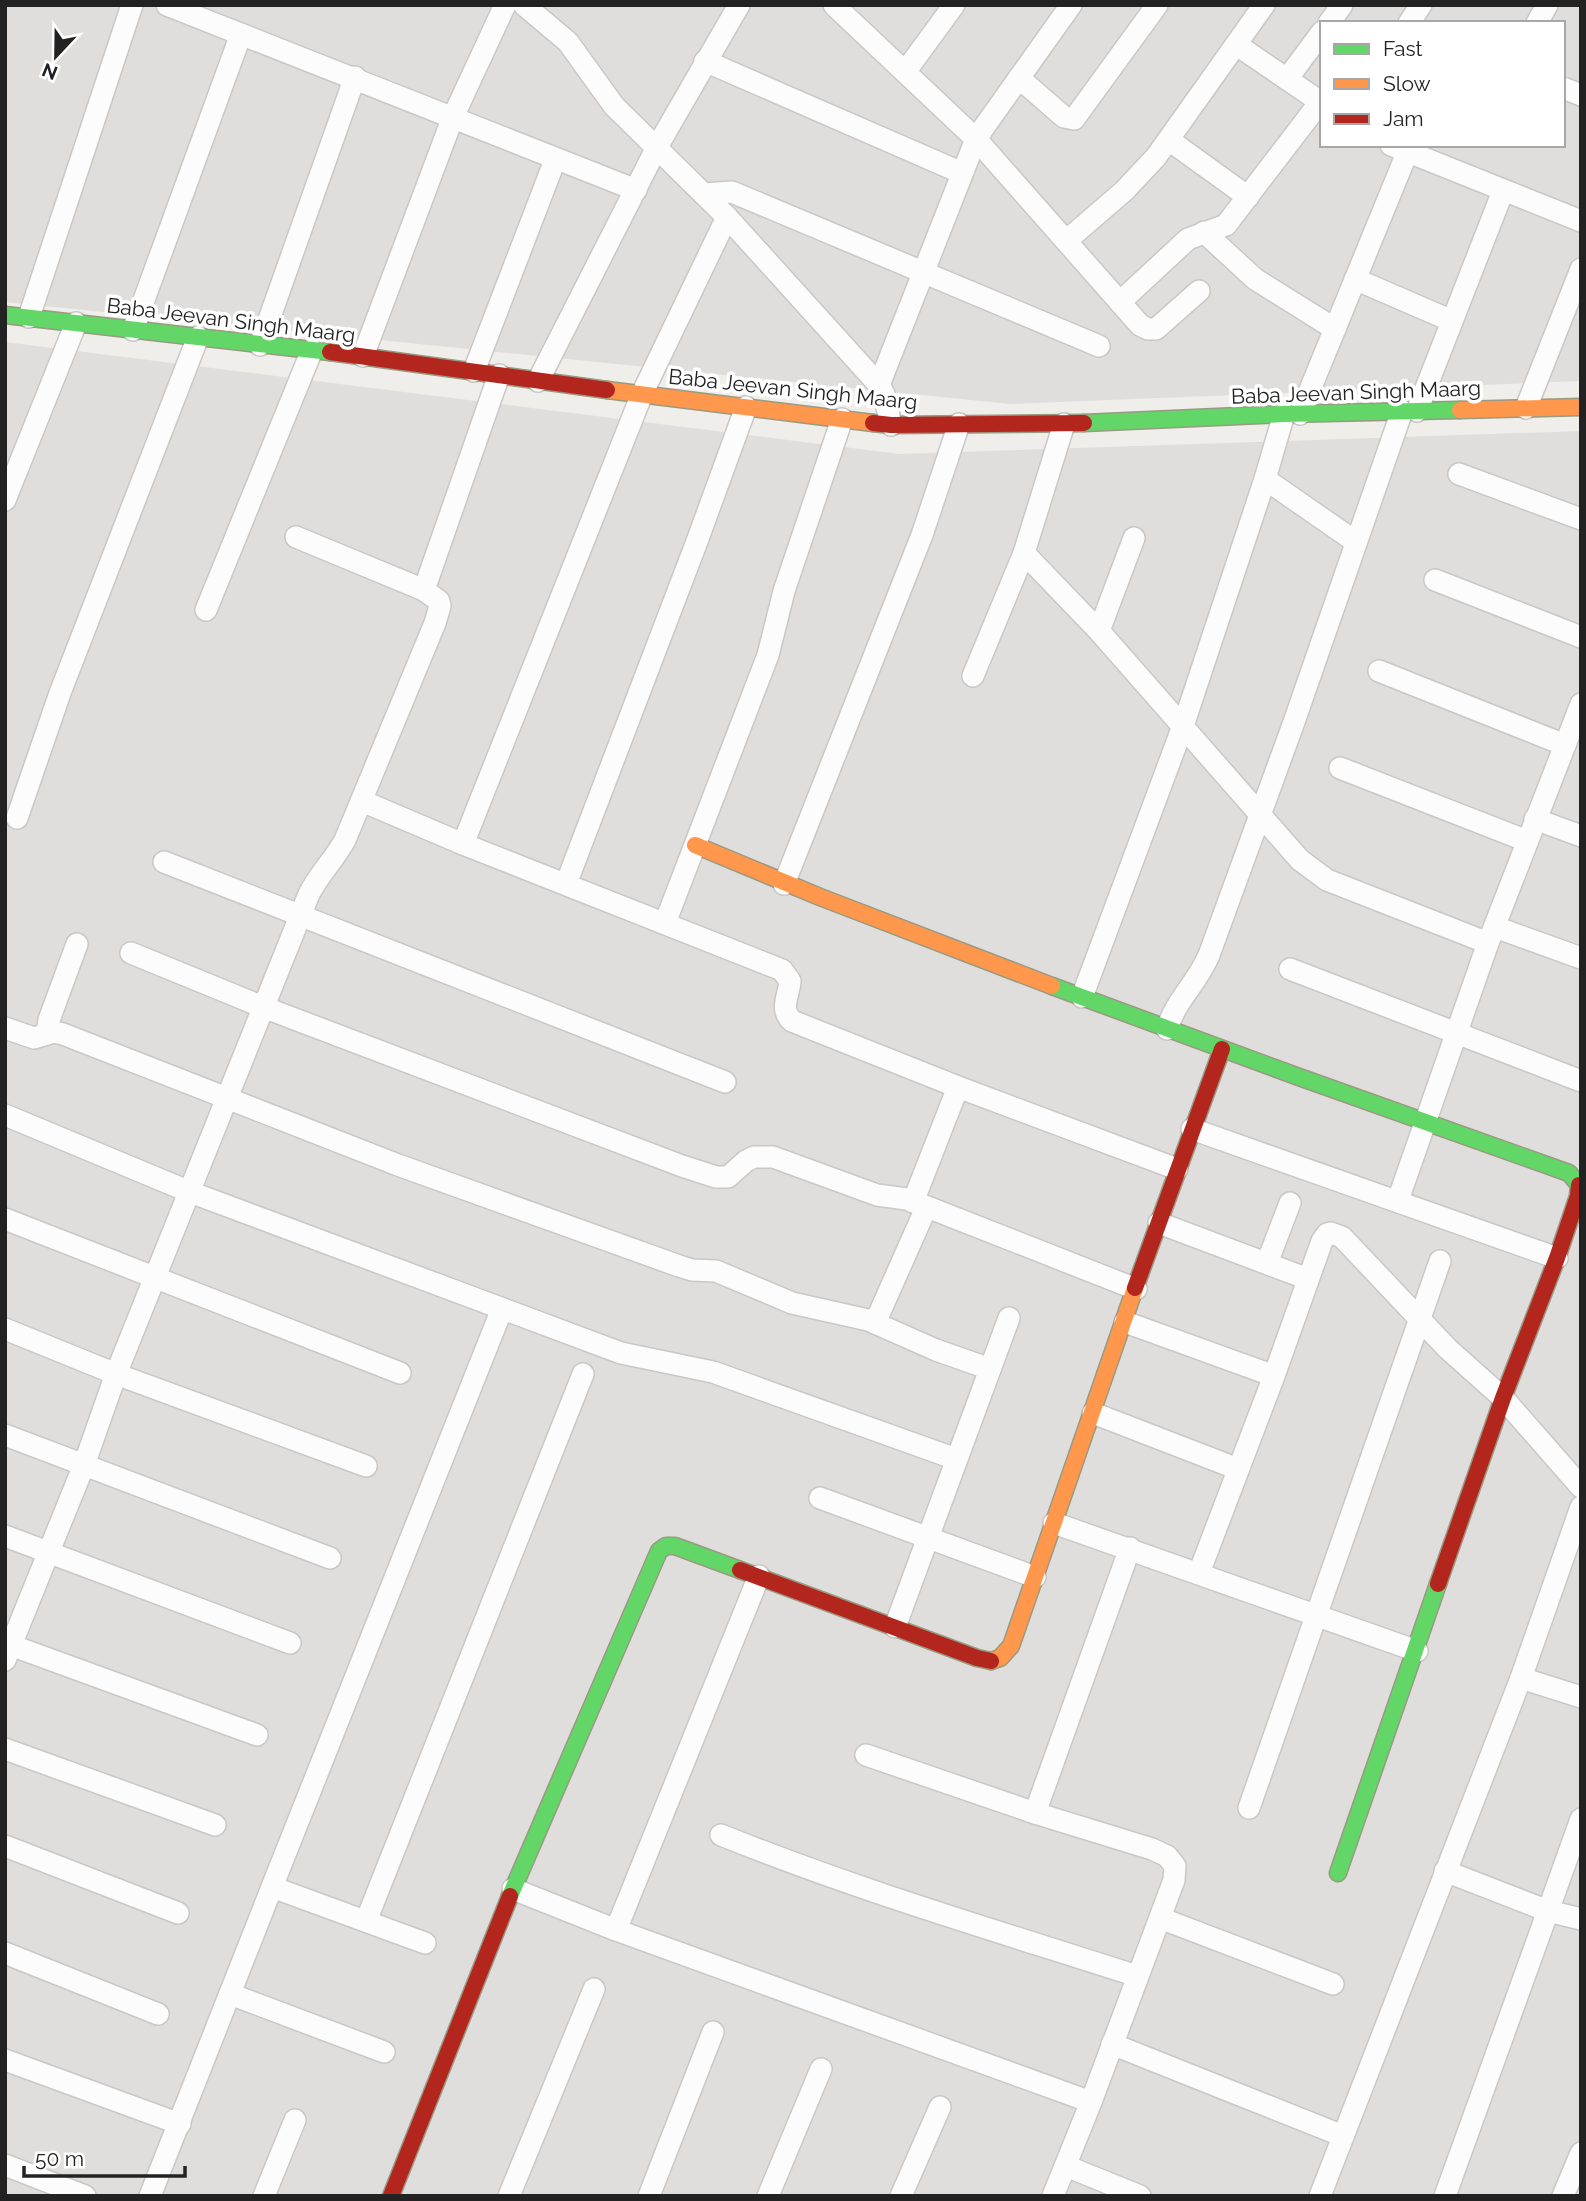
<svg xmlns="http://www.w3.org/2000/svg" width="1586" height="2201" viewBox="0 0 1586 2201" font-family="Raleway,sans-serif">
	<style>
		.residential { fill: #dfdedc; fill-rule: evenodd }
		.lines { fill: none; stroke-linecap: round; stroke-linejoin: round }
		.street-casing { stroke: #c9c8c7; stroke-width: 24 }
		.fast-casing { stroke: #999a82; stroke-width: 19 }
		.slow-casing { stroke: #999a82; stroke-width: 19 }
		.jam-casing { stroke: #999a82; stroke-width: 19 }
		.street { stroke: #fdfcfc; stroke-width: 21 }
		.fast { stroke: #63d668; stroke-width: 16 }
		.slow { stroke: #ff974d; stroke-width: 16 }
		.jam { stroke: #b3261e; stroke-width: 16 }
		.labels { text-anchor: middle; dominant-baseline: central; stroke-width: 7; stroke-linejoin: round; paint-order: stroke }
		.street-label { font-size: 21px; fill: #222; stroke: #fff }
	</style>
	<rect width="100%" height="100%" fill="#f0eeeb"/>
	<!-- residential -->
	<g class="residential">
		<path d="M5,5H1581V381L1010,404L5,302ZM1322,23H1563V145H1322Z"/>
		<polygon points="5,342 900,454 1581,431 1581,2196 5,2196"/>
	</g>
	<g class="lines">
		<defs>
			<g id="street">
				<polyline points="167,5 636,190"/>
				<polyline points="524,5 568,42 614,106 727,217 879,385 884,394 891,425"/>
				<polyline points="834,5 977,140 1140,325 1148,329 1156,329 1199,291"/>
				<polyline points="1329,23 1342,5"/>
				<polyline points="1409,23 1421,5"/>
				<polyline points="1537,23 1547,5"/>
				<polyline points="1237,45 1322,103"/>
				<polyline points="705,61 962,173"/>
				<polyline points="905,72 954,5"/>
				<polyline points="1019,78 1064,117 1074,119 1157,5"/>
				<polyline points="1287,79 1322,32"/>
				<polyline points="1563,88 1581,95"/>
				<polyline points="1169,140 1248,197"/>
				<polyline points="1391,145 1581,221"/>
				<polyline points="704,194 732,192 1099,346"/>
				<polyline points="1204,232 1255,279 1335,329"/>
				<polyline points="1066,241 1124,191 1156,157 1264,5"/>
				<polyline points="1355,279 1452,321"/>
				<polyline points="1120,302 1188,239 1226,225 1320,102"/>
				<polyline points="29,317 132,5"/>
				<polyline points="133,330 241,34"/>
				<polyline points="260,345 355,77"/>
				<polyline points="363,356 453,117 505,5"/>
				<polyline points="474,371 555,160"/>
				<polyline points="538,381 657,147 739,5"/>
				<polyline points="879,385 972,149 982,130 1071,5"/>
				<polyline points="1526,408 1581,269"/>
				<polyline points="1417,411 1503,191"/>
				<polyline points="1300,414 1407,153"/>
				<polyline points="1459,474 1581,519"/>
				<polyline points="1265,479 1356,542"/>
				<polyline points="5,500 76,323"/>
				<polyline points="296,537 424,590"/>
				<polyline points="1024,553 1099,631 1300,860 1327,880 1488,943"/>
				<polyline points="1435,580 1581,637"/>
				<polyline points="206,610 312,350"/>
				<polyline points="1099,631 1134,538"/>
				<polyline points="1379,671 1565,745"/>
				<polyline points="973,676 1024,553 1064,424"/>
				<polyline points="1340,768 1527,841"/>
				<path d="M362,801L463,844L782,970L790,981C789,996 779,1009 792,1021L958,1087L1177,1169"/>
				<polyline points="17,818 60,693 198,337"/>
				<polyline points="1535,819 1581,836"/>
				<polyline points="463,844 642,394 727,217"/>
				<polyline points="164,862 725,1082"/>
				<polyline points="566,884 696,544 746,407"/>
				<polyline points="784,884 922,535 959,424"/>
				<polyline points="665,923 768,655 784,591 842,419"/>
				<polyline points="1495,927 1581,958"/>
				<polyline points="131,953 263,1007 682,1166 716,1177 728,1177 746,1161 754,1157 773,1157 877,1195 907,1199 1136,1289"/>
				<polyline points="1290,969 1581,1081"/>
				<polyline points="1082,997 1183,726 1265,479 1284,414"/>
				<polyline points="5,1028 34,1038 54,1032 63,1034 398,1165 679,1266 692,1270 716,1271 792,1303 868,1320 936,1350 990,1369"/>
				<path d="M1167,1029C1175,1001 1198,982 1209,955L1294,722L1402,411"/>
				<polyline points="47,1034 49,1020 77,944"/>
				<polyline points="5,1115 190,1192 621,1353 713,1372 956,1459"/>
				<polyline points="1192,1129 1557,1258"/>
				<polyline points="1398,1200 1488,943 1581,704"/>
				<polyline points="913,1202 958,1087"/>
				<polyline points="5,1219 400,1373"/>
				<polyline points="1159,1223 1308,1279"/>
				<polyline points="1267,1263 1290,1203"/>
				<polyline points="1125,1322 1274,1376"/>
				<polyline points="875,1323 926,1208"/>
				<polyline points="5,1329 116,1374 366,1466"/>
				<polyline points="1093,1413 1238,1469"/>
				<polyline points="5,1435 330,1558"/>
				<polyline points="820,1498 1035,1577"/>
				<polyline points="1054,1523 1417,1651"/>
				<polyline points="5,1536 290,1643"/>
				<polyline points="1199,1573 1274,1376 1322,1241 1327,1234 1331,1233 1342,1237 1448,1349 1503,1398 1581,1487"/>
				<polyline points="895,1627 1009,1318"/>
				<polyline points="5,1643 257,1735"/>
				<path d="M5,1660L84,1465L116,1374L309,894C319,874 334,860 345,840L435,623L440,606L439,601L424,590L499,375"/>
				<polyline points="1521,1678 1581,1697"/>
				<polyline points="5,1749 215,1825"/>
				<polyline points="866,1755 1035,1813 1152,1849 1167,1856 1175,1866 1174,1880 1091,2102 1053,2196"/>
				<polyline points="1249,1808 1440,1261"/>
				<polyline points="1035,1813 1130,1548"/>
				<path d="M721,1835C857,1890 997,1931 1137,1976"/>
				<polyline points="5,1846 178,1913"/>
				<polyline points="1445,1871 1548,1911 1581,1819"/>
				<polyline points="272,1887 502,1309"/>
				<polyline points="513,1889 616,1930 1091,2102"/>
				<polyline points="1160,1918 1333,1984"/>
				<polyline points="366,1921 583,1374"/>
				<polyline points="616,1930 759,1576"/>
				<polyline points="5,1953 158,2014"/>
				<polyline points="230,1994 384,2052"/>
				<polyline points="1112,2044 1343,2136"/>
				<polyline points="5,2060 180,2124"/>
				<polyline points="5,2165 85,2196"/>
				<polyline points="1066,2166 1140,2196"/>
				<polyline points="150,2196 272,1887 425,1943"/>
				<polyline points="264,2196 295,2120"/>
				<polyline points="509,2196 594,1989"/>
				<polyline points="649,2196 713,2032"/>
				<polyline points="768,2196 821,2069"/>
				<polyline points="901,2196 940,2107"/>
				<polyline points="1320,2196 1521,1678 1581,1507"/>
				<polyline points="1445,2196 1548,1911 1581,1919"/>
				<polyline points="1563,2196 1581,2153"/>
			</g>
			<g id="fast">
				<polyline points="5,315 330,352"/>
				<polyline points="1084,423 1284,414 1460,410"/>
				<polyline points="1052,986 1299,1077 1569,1173 1579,1185"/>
				<polyline points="1338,1873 1438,1584"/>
				<polyline points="510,1896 659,1551 666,1546 675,1546 740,1570"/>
			</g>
			<g id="slow">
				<polyline points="607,390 873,423"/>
				<polyline points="1460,410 1581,407"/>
				<polyline points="695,845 820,897 1052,986"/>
				<polyline points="991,1661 1000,1658 1011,1646 1135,1288"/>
			</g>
			<g id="jam">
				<polyline points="330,352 607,390"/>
				<polyline points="873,423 891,425 1084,423"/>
				<polyline points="1135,1288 1222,1049"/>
				<polyline points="740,1570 977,1658 991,1661"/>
				<polyline points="1438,1584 1503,1398 1557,1258 1578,1196 1579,1185"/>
				<polyline points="391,2196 510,1896"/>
			</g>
		</defs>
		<!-- street casing -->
		<use href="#street" class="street-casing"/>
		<!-- fast casing -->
		<use href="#fast" class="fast-casing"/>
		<!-- slow casing -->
		<use href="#slow" class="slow-casing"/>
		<!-- jam casing -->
		<use href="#jam" class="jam-casing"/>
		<!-- street -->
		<use href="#street" class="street"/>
		<!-- fast -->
		<use href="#fast" class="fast"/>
		<!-- slow -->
		<use href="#slow" class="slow"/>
		<!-- jam -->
		<use href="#jam" class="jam"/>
	</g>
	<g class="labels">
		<!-- street labels -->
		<g class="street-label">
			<text transform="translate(231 320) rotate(7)">Baba Jeevan Singh Maarg</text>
			<text transform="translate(793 389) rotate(6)">Baba Jeevan Singh Maarg</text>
			<text transform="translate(1356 392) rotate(-2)">Baba Jeevan Singh Maarg</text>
		</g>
	</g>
	<!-- border -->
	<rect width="1586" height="2201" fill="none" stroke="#222222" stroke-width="14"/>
	<!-- legend -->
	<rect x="1320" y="21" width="245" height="126" fill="#ffffff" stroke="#a7a7a7" stroke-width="2"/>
	<rect x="1334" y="44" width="35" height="10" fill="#63d668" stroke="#a7a7a7" stroke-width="2"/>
	<text x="1383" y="56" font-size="21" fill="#222222">Fast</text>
	<rect x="1334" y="79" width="35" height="10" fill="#ff974d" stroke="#a7a7a7" stroke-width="2"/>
	<text x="1383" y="91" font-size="21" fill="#222222">Slow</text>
	<rect x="1334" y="114" width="35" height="10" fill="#b3261e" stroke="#a7a7a7" stroke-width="2"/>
	<text x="1383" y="126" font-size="21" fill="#222222">Jam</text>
	<!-- north arrow -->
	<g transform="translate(56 56) rotate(202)" stroke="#ffffff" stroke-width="5" paint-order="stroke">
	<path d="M0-5L12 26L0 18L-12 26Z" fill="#222222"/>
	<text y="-10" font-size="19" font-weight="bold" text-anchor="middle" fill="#222222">N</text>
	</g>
	<!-- scale -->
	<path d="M24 2166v10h161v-10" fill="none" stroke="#222222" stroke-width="3.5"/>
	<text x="35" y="2166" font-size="21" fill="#222222" stroke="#ffffff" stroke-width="5" paint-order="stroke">50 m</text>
</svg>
